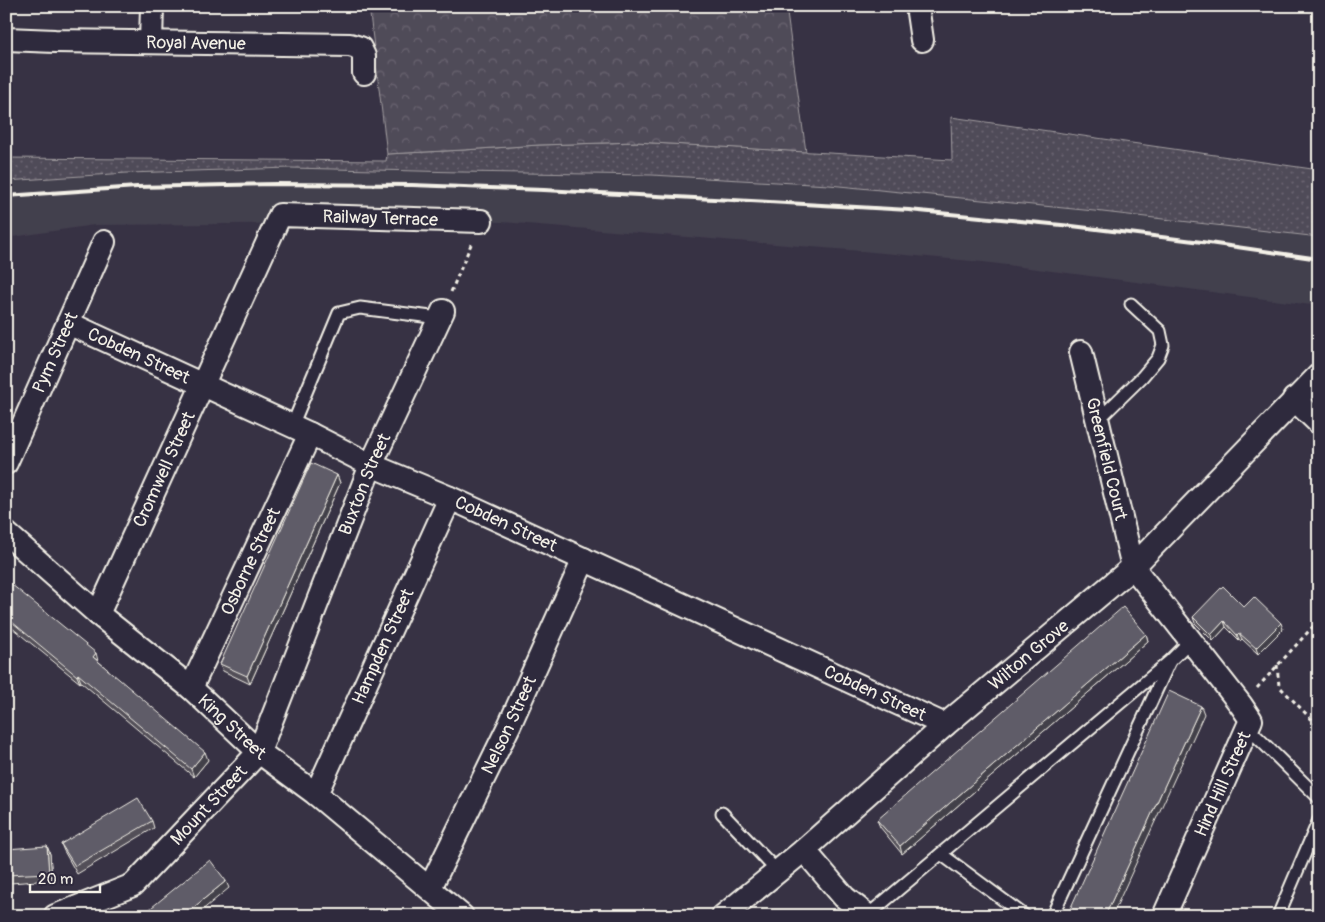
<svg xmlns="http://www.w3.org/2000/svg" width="1325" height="922" viewBox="0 0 1325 922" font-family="Pangolin,sans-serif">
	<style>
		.built { fill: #433f4e }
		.grass { fill: url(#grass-dots); stroke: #a29ea0 }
		.park { fill: url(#park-crowns); stroke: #a29ea0 }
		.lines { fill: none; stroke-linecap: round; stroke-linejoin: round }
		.service-casing { stroke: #f4f1e8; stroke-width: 15 }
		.minor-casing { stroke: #f4f1e8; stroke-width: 26 }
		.path { stroke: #f4f1e8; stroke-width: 3; stroke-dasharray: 4 4; stroke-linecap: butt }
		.service { stroke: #2f2a3d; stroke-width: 11 }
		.minor { stroke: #2f2a3d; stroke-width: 22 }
		.rail { stroke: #f4f1e8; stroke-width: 4 }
		.wall { fill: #524f59; stroke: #f4f1e8 }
		.shaded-wall { fill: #424048; stroke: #f4f1e8 }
		.building { fill: #5f5c67; stroke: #f4f1e8 }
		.labels { text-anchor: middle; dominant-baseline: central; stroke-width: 5; stroke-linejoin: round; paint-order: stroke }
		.street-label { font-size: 18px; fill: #f4f1e8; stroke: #2f2a3d }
	</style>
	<defs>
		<pattern id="grass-dots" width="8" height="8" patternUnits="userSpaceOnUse" patternTransform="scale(1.25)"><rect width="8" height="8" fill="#504b59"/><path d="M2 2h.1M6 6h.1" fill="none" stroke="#6a6571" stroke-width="1.8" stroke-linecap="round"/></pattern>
		<pattern id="park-crowns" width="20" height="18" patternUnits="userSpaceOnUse" patternTransform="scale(1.25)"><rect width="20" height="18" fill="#504b59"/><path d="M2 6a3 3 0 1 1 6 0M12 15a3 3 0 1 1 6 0" fill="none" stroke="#6a6571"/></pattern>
	</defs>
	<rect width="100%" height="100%" fill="#373244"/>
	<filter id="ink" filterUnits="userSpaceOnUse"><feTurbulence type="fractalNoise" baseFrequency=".02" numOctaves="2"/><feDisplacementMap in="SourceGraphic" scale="10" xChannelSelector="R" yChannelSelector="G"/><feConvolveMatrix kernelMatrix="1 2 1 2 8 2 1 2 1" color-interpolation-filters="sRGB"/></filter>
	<g filter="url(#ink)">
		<!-- built -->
		<polygon class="built" points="636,142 952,160 1319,196 1319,306 983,262 861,251 502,222 94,225 6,238 6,158 386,161 387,154"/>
		<!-- grass -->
		<polygon class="grass" points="951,117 1319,170 1319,237 1094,211 829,185 652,175 460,172 291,168 127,173 6,181 6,158 386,161 387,154 464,150 539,145 636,142 952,160"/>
		<!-- park -->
		<polygon class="park" points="369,6 786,6 806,152 636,142 539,145 464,150 387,154"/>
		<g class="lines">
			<defs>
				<g id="service">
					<polyline points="1098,420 1142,377 1158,358 1163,345 1160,331 1131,304"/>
					<polyline points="292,426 339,313 360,308 439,318"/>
					<polyline points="1248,728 1319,798"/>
					<polyline points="722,813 777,871"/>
					<polyline points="941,854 1025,916"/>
					<polyline points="868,915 1170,661 1191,640"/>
					<polyline points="1052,916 1169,663"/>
					<polyline points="1278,916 1319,820"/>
				</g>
				<g id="minor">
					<polyline points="917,6 922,40"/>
					<path id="s1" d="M6,39L55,41L350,45L360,48L364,56V73"/>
					<polyline points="151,42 152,6"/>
					<path id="s2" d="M68,323L310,434L371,465L450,498L945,725"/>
					<path id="s3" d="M1081,352L1133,567L1241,705L1251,720L1164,916"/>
					<polyline points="1294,399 1319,423"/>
					<path id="s4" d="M6,463L104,242"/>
					<path id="s5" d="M6,533L98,614L191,688L259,752L316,794L462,916"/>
					<path id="s6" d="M98,614L280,215L481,221"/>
					<path id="s7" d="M191,688L310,434"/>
					<path id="s8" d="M316,794L450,498"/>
					<polyline points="804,850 844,897 868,916"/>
					<path id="s9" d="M430,888L509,726L584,559"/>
					<path id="s10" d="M55,916L133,885L259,752L371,465L443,311"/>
					<path id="s11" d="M723,916L804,850L945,725L1133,567L1319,375"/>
				</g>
			</defs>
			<!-- service casing -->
			<use href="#service" class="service-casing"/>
			<!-- minor casing -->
			<use href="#minor" class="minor-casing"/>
			<!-- path -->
			<g class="path">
				<polyline points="451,292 472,242"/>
				<polyline points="1277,665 1279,686 1319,727"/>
				<polyline points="1257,688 1319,620"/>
			</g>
			<!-- service -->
			<use href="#service" class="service"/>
			<!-- minor -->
			<use href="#minor" class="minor"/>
			<!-- rail -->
			<polyline class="rail" points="6,196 137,187 276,184 412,185 544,190 751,201 909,210 1072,226 1202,242 1319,259"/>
		</g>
		<!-- wall -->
		<g class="wall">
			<polygon points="337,475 340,483 250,684 223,671 220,664"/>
			<polygon points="6,580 98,661 208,760 194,777 81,682 80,683 6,623"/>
			<polygon points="1244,607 1283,629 1258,654 1242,639 1240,641 1226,627 1213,641 1195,623 1193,617"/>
			<polygon points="1146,634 1148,641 902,854 880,827 877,820"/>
			<polygon points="152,821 154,828 77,874 64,851 61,844"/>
			<polygon points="47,846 50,854 52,880 10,883 7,875"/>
		</g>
		<!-- shaded-wall -->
		<g class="shaded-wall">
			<polygon points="337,475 340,483 250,684 247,676"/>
			<polygon points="1224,621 1226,627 1213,641 1211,635"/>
			<polygon points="1281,623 1283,629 1258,654 1256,648"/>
			<polygon points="1239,633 1242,639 1240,641 1237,635"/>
			<polygon points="1146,634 1148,641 902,854 900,846"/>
			<polygon points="96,653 98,661 93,657"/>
			<polygon points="78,674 81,682 80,683 77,676"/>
			<polygon points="1201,706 1204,714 1112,916 1105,916"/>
			<polygon points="205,752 208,760 194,777 191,769"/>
			<polygon points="47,846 50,854 52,880 49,873"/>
			<polygon points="226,881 229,888 195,916 183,916"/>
		</g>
		<!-- building -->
		<g class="building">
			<polygon points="311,463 337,475 247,676 220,664"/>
			<polygon points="6,580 96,653 93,657 205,752 191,769 78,674 77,676 6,617"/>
			<polygon points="1223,586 1244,607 1254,597 1281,623 1256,648 1239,633 1237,635 1224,621 1211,635 1193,617"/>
			<polygon points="1123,607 1146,634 900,846 877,820"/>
			<polygon points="1169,691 1201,706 1105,916 1067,916"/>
			<polygon points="138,798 152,821 75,866 61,844"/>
			<polygon points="47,846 49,873 7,875 6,849"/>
			<polygon points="210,860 226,881 183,916 141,916"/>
		</g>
	</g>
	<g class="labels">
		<!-- street labels -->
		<g class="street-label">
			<text stroke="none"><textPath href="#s1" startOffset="190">Royal Avenue</textPath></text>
			<text stroke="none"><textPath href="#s6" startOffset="539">Railway Terrace</textPath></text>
			<text stroke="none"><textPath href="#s4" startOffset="121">Pym Street</textPath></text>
			<text stroke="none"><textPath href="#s2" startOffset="78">Cobden Street</textPath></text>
			<text stroke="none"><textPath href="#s3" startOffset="110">Greenfield Court</textPath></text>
			<text stroke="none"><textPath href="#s6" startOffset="159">Cromwell Street</textPath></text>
			<text stroke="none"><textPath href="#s10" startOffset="555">Buxton Street</textPath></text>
			<text stroke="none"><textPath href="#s2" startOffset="482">Cobden Street</textPath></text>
			<text stroke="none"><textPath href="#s7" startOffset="140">Osborne Street</textPath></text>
			<text stroke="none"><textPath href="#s8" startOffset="162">Hampden Street</textPath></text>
			<text stroke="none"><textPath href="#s11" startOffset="402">Wilton Grove</textPath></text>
			<text stroke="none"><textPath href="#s2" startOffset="888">Cobden Street</textPath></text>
			<text stroke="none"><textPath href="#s9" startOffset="181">Nelson Street</textPath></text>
			<text stroke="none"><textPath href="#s5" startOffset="298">King Street</textPath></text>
			<text transform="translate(1223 784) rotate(-66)">Hind Hill Street</text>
			<text stroke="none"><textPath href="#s10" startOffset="194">Mount Street</textPath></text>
		</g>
	</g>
	<!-- margin -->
	<rect width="1325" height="922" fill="none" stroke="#2f2a3d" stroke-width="25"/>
	<rect x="12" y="12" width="1300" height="897" fill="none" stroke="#f4f1e8" stroke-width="2" filter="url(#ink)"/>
	<!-- scale -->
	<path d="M30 884v8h70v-8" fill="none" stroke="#f4f1e8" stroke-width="2.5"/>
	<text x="38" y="884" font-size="15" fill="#f4f1e8" stroke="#2f2a3d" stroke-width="4" paint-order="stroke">20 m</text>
</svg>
